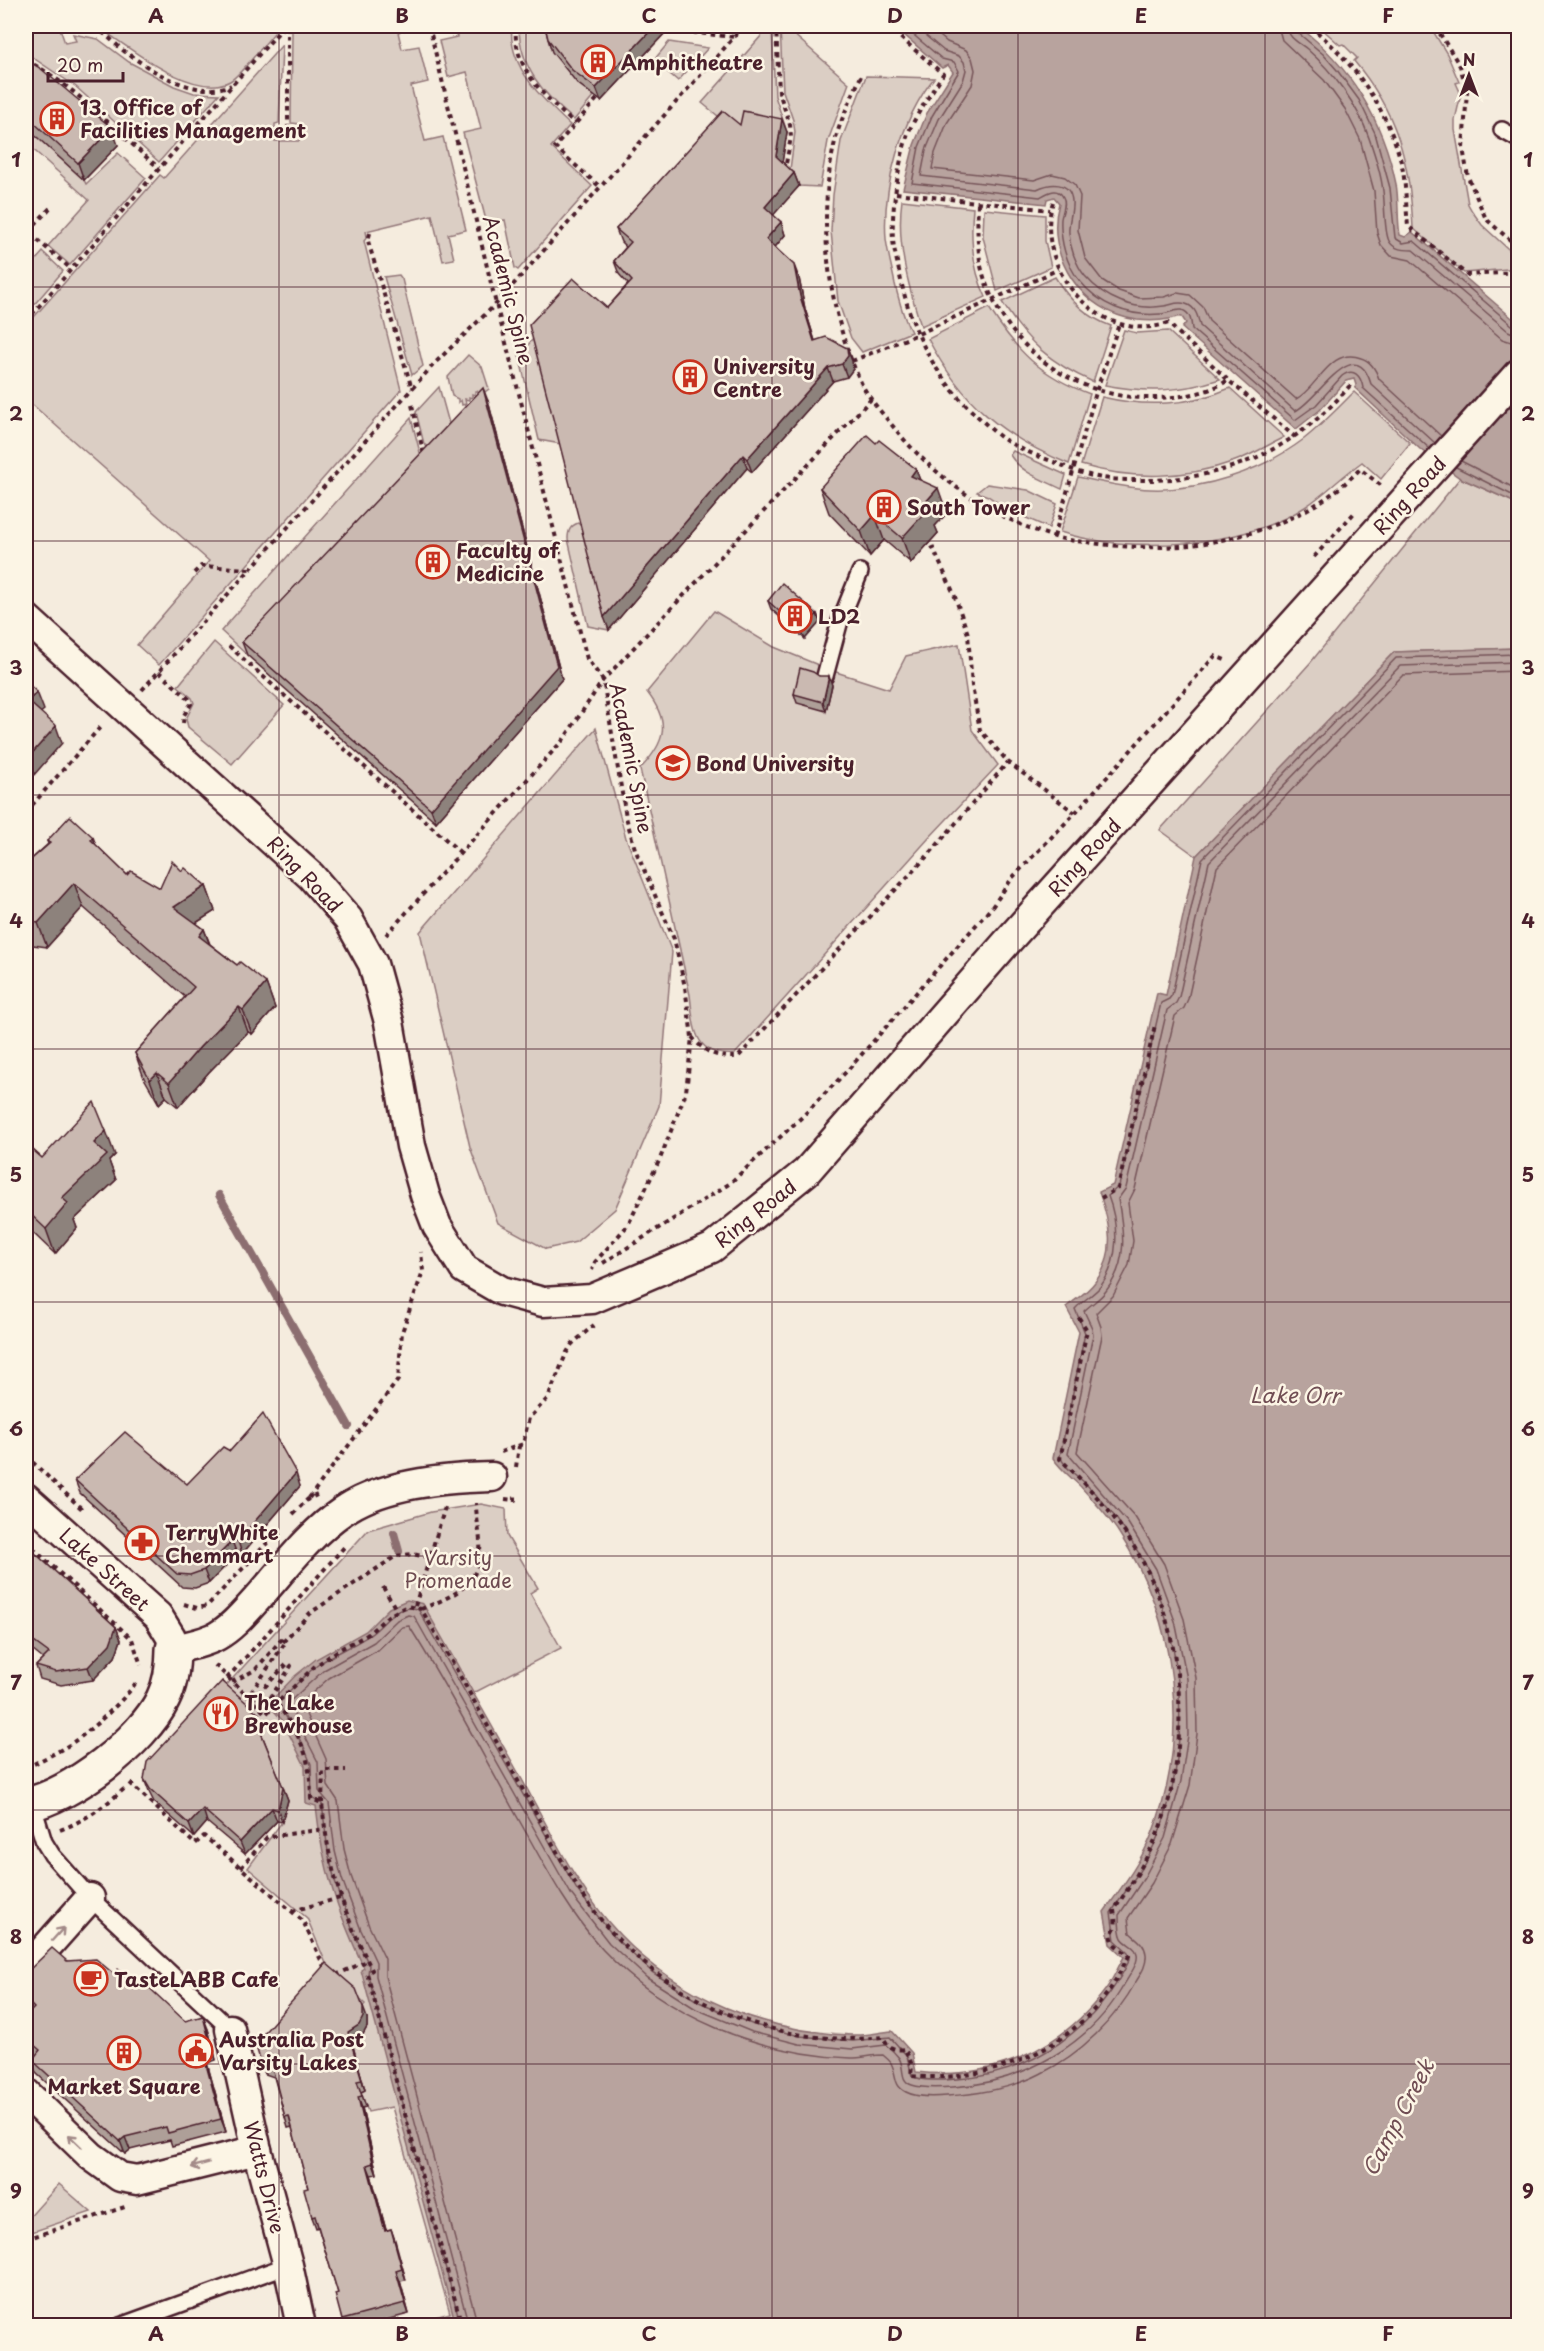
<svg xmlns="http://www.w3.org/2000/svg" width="1544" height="2351" viewBox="0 0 1544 2351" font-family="'Playpen Sans',sans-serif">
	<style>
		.green { fill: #dbcec4; stroke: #927678; stroke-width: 1.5 }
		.water { fill: #b8a39e; stroke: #8c6e70; stroke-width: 1.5 }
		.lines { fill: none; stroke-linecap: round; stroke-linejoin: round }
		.shore { stroke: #765459; stroke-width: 1.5 }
		.stream { stroke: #8c6e70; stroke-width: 8 }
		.service-casing { stroke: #4a1f2b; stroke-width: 20 }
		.minor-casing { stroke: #4a1f2b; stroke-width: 33 }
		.tertiary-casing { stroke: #4a1f2b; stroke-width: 38 }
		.path { stroke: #4a1f2b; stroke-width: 4; stroke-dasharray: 4.5 4.5; stroke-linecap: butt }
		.service { stroke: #fcf5e5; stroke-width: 15 }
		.minor { stroke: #fcf5e5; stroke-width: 28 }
		.tertiary { stroke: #fcf5e5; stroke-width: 33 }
		.wall { fill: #ae9f98; stroke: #4a1f2b; stroke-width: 1.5 }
		.shaded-wall { fill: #8d827c; stroke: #4a1f2b; stroke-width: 1.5 }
		.building { fill: #cab9b1; stroke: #4a1f2b; stroke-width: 1.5 }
		.oneway { stroke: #a38a88 }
		.grid { fill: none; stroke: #4a1f2b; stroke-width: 1.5; stroke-opacity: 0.55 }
		.labels { text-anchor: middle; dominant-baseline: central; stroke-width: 5; stroke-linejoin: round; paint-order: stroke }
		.poi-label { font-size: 20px; font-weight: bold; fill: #4a1f2b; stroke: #fcf5e5; text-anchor: start }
		.street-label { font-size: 20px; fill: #4a1f2b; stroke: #fcf5e5 }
		.park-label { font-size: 20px; fill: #6e4b51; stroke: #fcf5e5 }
		.water-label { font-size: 21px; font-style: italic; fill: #704d53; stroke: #fcf5e5 }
		.neatline { fill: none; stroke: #4a1f2b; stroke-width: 2 }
		.grid-label { font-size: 20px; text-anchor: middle; font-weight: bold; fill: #4a1f2b }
	</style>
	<rect width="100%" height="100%" fill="#f5ecde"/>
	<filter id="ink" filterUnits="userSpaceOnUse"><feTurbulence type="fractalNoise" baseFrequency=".0167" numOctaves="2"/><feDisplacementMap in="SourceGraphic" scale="12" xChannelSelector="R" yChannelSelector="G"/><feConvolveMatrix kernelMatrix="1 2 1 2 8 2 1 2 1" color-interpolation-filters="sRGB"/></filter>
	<g filter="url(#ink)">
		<!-- green -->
		<g class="green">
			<polygon points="26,26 59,26 65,43 76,41 73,34 98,39 129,62 174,86 194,93 219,94 159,162 75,86 26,53"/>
			<path d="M97,26H280C271,36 240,76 230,81C193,101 126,45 97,26Z"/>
			<polygon points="294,26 415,26 415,28 398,32 402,49 419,46 428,82 411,86 425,141 443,137 466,230 448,234 454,259 443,261 432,215 366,231 367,237 364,241 401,390 159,665 137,645 209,561 26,399 26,326 160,175 164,178 282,45 279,123 275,124 275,141 299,141 300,124 291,123 292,32"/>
			<path d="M466,26H512C507,66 543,100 570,125L551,147L592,186L518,270L515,268L505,220L487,224L463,133L481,129L467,72L448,77L439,41L457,37L455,29Z"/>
			<path d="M519,26L547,28L577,83L594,96L574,120C544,95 519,67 519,26Z"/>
			<polygon points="770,26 772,31 775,96 787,132 748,124 745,138 702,103"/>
			<polygon points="784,26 849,83 828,141 820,187 799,186 789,177 795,132 793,120 783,91 780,27"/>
			<path d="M1319,26H1430L1447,54L1459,82L1456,83L1461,94L1455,120V130L1468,204L1472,211L1482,225L1518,258V268L1464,273L1413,228C1410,162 1397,112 1354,61L1357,58L1343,44L1340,45Z"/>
			<polygon points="669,42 708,48 678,81 654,60"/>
			<path d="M866,76L934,78C902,118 882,187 886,239C888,254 892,269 895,284C899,301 903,317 911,332L862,352L851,338L838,301L831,231L833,195L841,141Z"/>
			<polygon points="26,129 38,138 84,180 86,184 118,153 146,178 70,265 48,246 89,200 26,143"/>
			<path d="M902,200L973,208C970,239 972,269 986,297L921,326C908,285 896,242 902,200Z"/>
			<polygon points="984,209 1045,215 1045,241 1051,267 997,291 983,237"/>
			<polygon points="43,252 63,271 26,314 26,271"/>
			<polygon points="399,275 402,279 423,366 412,375 384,277"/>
			<path d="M1055,277C1069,300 1086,317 1111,326L1093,382C1050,363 1027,342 1002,302Z"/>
			<path d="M989,308C1017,352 1041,376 1090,394L1069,464C1003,437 962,403 928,339Z"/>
			<path d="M1124,330L1137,333L1168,331L1220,379C1181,392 1146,393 1105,385Z"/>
			<polygon points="534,338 561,444 539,440 519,355"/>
			<polygon points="468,355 482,367 489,389 479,396 477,391 475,391 475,395 472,394 472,398 469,397 469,400 465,399 466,404 462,405 461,400 458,403 458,399 452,396 448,377"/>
			<polygon points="439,387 453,438 431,450 424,444 416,412"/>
			<path d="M1230,388L1284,437C1268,445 1252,455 1235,461C1186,479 1131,480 1081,465L1102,397C1144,407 1190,406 1230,388Z"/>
			<path d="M1354,392L1410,443L1381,479L1362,462C1342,476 1325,494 1305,507C1243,548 1128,554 1060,532L1078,477C1101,482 1125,488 1150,489C1202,491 1262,471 1304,439C1322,425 1338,408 1354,392Z"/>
			<polygon points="411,418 424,468 247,655 221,631"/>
			<path d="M1013,451L1066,475L1062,489C1044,480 1021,473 1010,455Z"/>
			<polygon points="1460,478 1518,504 1518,648 1394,652 1196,856 1160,830 1311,662"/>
			<polygon points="987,484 1028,490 1057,504 1049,528 1008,510 988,496 977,492"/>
			<path d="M578,523L582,527L609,630L588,626L568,539C568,531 570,526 578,523Z"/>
			<path d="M714,611L774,647L833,671L889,689L906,656L959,644L972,730L998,765L929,838L735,1054C693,1057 694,1027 690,995L640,769C666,742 671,723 647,692Z"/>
			<polygon points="214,642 284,705 232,764 188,727 186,719 194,703 192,698 178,686"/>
			<polygon points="596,728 626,838 672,952 659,1106 615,1209 576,1242 546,1249 498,1223 470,1147 420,932"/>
			<polygon points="481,1504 506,1509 507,1536 538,1588 530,1593 561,1648 464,1698 302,1725 467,2325 405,2325 450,2313 392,2107 368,2112 361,2092 365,2090 352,2043 367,2027 367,2018 361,2008 365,2004 330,1973 307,1918 248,1868 282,1822 288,1800 223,1689 368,1530 431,1512"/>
			<polygon points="59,2184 91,2212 26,2234 26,2221"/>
		</g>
		<!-- water -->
		<g class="water">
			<path d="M894,26H1298C1350,65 1383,120 1396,184C1399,200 1397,219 1400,235L1405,237L1412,232L1518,323V504L1460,478L1421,450L1355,388L1356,385L1354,379L1346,381L1320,410L1296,429L1182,328L1186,323L1182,317C1177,316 1175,318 1169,319C1159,321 1147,321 1137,320C1082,313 1044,256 1059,203L1054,197L1047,199L1046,204L903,189L914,145L927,113L953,72L948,65L942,68Z"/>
			<path d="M1518,648V2325H456L361,1970L364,1968C337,1909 323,1871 316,1806L306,1803L305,1766L282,1720L268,1704L295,1676L316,1659L366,1631L389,1608L407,1600L423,1604C455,1661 487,1717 519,1774C549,1828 577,1890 620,1935C680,1998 765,2032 851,2035C865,2036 879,2032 892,2031L912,2053L916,2072C991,2081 1061,2050 1106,1989C1113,1979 1118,1967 1124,1957L1110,1944L1104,1912C1122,1887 1141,1862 1152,1834C1191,1735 1177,1621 1119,1533C1109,1517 1094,1501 1081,1487C1071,1477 1061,1470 1053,1458L1079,1332L1066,1307C1076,1299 1088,1292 1095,1282C1117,1255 1110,1222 1099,1192L1113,1185L1157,993L1166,995L1196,856L1394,652Z"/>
		</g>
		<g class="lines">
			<!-- shore -->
			<g class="shore">
				<path d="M903,26L942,59L954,62L959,71L932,116L919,147L912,183L1040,197C1047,193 1057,186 1063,197C1067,204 1062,212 1061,219C1060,240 1066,264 1079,280C1099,305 1128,317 1160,314C1167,314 1175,309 1182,310C1191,313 1191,321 1192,329L1295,420L1316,405L1342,376C1354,367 1361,376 1363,388L1430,449"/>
				<path d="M914,26L944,51L959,56L964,62L966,70L963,81L939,119L926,150L921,176L1037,189C1050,183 1070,180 1072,201C1073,212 1068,222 1069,233C1070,248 1076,265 1085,276C1105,299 1134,311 1164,306C1172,305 1177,301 1186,304C1196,307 1198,317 1200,326L1295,411C1316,403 1355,330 1371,384L1435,443"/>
				<path d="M928,26L947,42L966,50L972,58L975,70L972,85L947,123L935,153L932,169L1034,180L1052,174L1065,177L1075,185L1080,196L1078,230L1085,258L1102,280L1119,291L1139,298L1164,297L1177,293L1190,295L1203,307L1209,321L1296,399C1318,388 1330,346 1361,358C1371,361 1376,370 1379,379L1441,436"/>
				<polyline points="1278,26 1282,40 1324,80 1345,109 1360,139 1374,191 1377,233 1381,245 1391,256 1410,260 1502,339 1518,344"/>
				<path d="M1287,26C1288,38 1298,42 1307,49C1333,72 1358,105 1369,138C1375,155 1381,173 1383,191C1385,203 1384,232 1389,241C1394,250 1404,250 1413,250L1508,331L1518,335"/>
				<polyline points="1295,26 1297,32 1323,54 1337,70 1359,100 1375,133 1390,188 1395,238 1403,243 1414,241 1512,325 1518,327"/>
				<polyline points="1461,461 1518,490"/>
				<polyline points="1456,467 1518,498"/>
				<path d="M461,2326L368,1975L369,1965L354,1933L335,1881L328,1852L322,1804L312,1797L311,1764L304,1747L278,1703C291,1689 304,1675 319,1664C335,1653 352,1647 368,1636C386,1625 393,1603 418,1609L577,1890L615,1938L652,1972L699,2002L754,2025L800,2036L853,2041L890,2037L907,2056L912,2076C925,2082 943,2080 957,2079C1033,2075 1098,2026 1130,1959L1128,1952L1115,1940L1111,1913C1127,1888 1147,1864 1158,1836C1190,1751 1186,1657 1150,1574C1144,1559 1133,1545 1125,1531C1114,1514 1098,1496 1084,1482C1075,1474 1064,1467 1060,1456L1085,1333L1075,1309C1082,1301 1093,1295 1100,1287C1120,1261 1119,1225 1108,1196L1119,1186L1161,1003L1169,999L1172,995L1202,859L1396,658L1518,654"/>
				<path d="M469,2326L376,1976V1962L361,1930L342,1879L335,1851L329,1803L319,1791L318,1762L288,1703L324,1670L374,1642L397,1620L408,1615L414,1616L571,1894L609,1943L647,1978L696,2009L752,2032L799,2044L852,2049L886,2045C891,2049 896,2054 899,2058C905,2067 899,2081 912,2085C924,2089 940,2088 953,2087C1022,2083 1091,2045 1125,1983C1129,1976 1136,1967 1137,1959C1139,1946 1127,1946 1122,1938C1119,1932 1119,1922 1119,1915L1144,1878L1165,1838L1181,1781L1188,1735L1187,1679L1175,1621L1156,1569L1128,1523L1068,1454L1093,1335L1092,1328L1084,1311C1091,1304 1100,1299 1106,1291C1128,1263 1124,1232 1118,1199L1126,1188L1167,1010L1176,1003L1179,997L1209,862L1400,666L1518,662"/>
				<path d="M478,2326L385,1976V1959L369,1926L351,1876L344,1849L338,1801L328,1786L326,1759L301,1703L329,1678L378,1650L402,1627L409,1626C452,1693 488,1766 528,1836C550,1876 572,1916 603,1950C667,2018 759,2054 851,2058C862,2058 873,2055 883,2055C886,2058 891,2061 892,2065C897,2076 893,2085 906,2092C917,2098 935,2097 947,2096C979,2094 1011,2089 1040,2074C1081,2054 1115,2020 1137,1980C1142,1972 1147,1964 1146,1954C1145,1944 1137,1939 1130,1933L1128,1918L1152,1883L1172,1844L1190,1785L1197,1734L1196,1678L1184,1619L1164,1564L1135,1517L1077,1452L1102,1336L1101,1327L1096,1313L1113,1296L1129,1265L1133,1241L1128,1203L1135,1189L1175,1016L1184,1008L1188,999L1217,867L1403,675L1518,671"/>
			</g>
			<!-- stream -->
			<g class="stream">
				<polyline points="219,1195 349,1426"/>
				<polyline points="394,1533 399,1551"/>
			</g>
			<defs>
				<g id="service">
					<polyline points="1502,130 1518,139"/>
					<polyline points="825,676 839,624 860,572"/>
					<polyline points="32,1803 44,1842 52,1855 90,1898 230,2029"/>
					<polyline points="120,2326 288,2265"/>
				</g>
				<g id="minor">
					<polyline points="26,618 311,876 348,919 373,964 389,1022 411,1146 425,1195 437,1226 464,1269 502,1291 543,1302 592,1299 712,1248 806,1172 1007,942 1518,374"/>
					<path d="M26,1498L158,1616L171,1637L173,1649C188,1646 204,1643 217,1636C233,1627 245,1612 257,1599C284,1569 309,1534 343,1511C381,1484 447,1478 492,1477"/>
					<polyline points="26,1970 90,1898"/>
					<polyline points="230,2029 257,2150 288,2265 301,2326"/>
					<polyline points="26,2093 91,2156 120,2177 137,2180 257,2150"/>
				</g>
				<path id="tertiary" d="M26,1805C71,1796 143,1741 163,1699C171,1683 173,1666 173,1649"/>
			</defs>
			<!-- service casing -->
			<use href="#service" class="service-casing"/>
			<!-- minor casing -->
			<use href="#minor" class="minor-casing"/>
			<!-- tertiary casing -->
			<use href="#tertiary" class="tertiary-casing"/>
			<!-- path -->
			<g class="path">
				<path d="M76,26C81,26 89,26 94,28C105,32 115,44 124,51C152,71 195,100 231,85"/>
				<polyline points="288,26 288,126"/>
				<polyline points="429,26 496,304 587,659 603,680 626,817 635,849 674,939 685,987 692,1037 686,1092 660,1159 628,1225 595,1262 592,1270"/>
				<path d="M516,26C512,68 546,98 575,124"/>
				<polyline points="776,26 779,92 790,125 791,137 785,169"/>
				<path d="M887,26L943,74C932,92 919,110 910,129C899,155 891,211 893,240C894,250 897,261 899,271C910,328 932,373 974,413C984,422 993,432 1005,440C1020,449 1037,456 1054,462C1068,468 1082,474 1097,477C1111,480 1127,480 1142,480C1226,481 1298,449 1352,383"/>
				<path d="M1310,26C1354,61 1392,115 1403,171C1406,189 1406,208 1408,226L1467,275L1518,272"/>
				<polyline points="1435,26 1460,66 1467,91 1463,148 1468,177 1486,219 1518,247"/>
				<polyline points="657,29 735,37"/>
				<path d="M26,60C77,87 115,131 159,168"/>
				<path d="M861,76C853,95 843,114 837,134C816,211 826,306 859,378C867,397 883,414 896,430C936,479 994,519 1055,537C1065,540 1076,541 1086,542C1124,548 1161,549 1199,544C1259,535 1317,514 1360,469L1383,487"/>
				<polyline points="597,99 555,147 600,187"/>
				<polyline points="896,193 1050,210"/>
				<path d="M1053,202C1032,267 1100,347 1168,323L1228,380L1295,437"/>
				<path d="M978,203C977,224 977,245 981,266C999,343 1072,398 1149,398C1175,398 1207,395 1228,380"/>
				<polyline points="50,208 28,232 71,269"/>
				<polyline points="370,233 368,241 412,389"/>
				<polyline points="26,321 284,26"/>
				<polyline points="852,361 918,334 1059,269"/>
				<polyline points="412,405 424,455"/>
				<polyline points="1054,537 1097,389 1119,324"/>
				<polyline points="932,546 954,594 968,634 972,686 980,730 1008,762 1075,813"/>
				<polyline points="1314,557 1355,512"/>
				<polyline points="194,573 201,566 250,569"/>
				<polyline points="229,646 461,853"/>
				<polyline points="159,672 189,699 191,704 184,715 183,723"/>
				<polyline points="142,690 435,363 496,304 744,26"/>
				<polyline points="26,812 103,724"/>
				<polyline points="386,935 564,739 603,680 872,398"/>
				<path d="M692,1037C705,1053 718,1058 738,1057L932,851L1008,762"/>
				<polyline points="1101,1198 1118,1188 1155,1025"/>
				<polyline points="603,1263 729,1184 802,1117 847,1071 992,907 1013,877 1075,813 1215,656 1225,660"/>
				<polyline points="501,1452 523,1444 529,1418 548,1398 566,1354 572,1344 594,1325"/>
				<polyline points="26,1456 82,1509"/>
				<polyline points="516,1467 519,1446"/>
				<polyline points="309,1498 398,1380 402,1332 423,1271 421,1252"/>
				<polyline points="505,1499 515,1500 515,1493"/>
				<polyline points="293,1514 308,1499 317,1495"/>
				<polyline points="26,1542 132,1639 141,1665"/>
				<polyline points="383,1587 397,1611"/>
				<polyline points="184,1604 197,1608 207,1606 268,1542"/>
				<polyline points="415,1606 445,1507"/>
				<path d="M421,1609C456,1595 483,1584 480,1541C479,1528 476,1516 476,1503"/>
				<polyline points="283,1642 310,1613 396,1556 413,1554 430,1558"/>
				<polyline points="215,1665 266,1714 277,1703"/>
				<polyline points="232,1682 255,1670 281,1640 285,1643 248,1697"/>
				<polyline points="221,1685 346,1545"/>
				<polyline points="252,1700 288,1663 291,1666 262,1711"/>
				<path d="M26,1768C41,1760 57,1753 72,1743C91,1730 125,1700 137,1681"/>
				<polyline points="130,1783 195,1844 204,1836 303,1921 325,1969"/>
				<polyline points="322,1803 323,1770 346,1770"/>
				<path d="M60,1830C86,1820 103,1807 124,1789"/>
				<polyline points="241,1868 267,1837 325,1829"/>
				<polyline points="292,1911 340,1898"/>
				<polyline points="336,1975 367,1961"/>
				<polyline points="26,2239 128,2206"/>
				<path d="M462,2326L367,1973L372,1970C342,1909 329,1871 322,1803L311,1799C310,1753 302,1740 277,1703L314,1667L340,1649L367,1635L388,1616L407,1606L421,1609C461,1675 497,1744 535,1811C559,1855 581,1900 616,1937C684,2008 784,2048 883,2037C888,2047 893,2051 905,2049L912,2065L911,2076C986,2083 1059,2056 1106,1995C1115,1983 1121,1969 1129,1956L1113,1943L1111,1934C1118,1925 1115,1920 1114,1910C1130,1886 1146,1862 1157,1835C1190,1755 1186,1651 1149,1574C1128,1530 1095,1492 1060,1459L1087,1330L1077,1315"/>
			</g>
			<!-- service -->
			<use href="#service" class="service"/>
			<!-- minor -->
			<use href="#minor" class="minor"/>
			<!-- tertiary -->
			<use href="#tertiary" class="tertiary"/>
		</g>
		<!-- wall -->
		<g class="wall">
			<polygon points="454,26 466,26 455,29"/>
			<polygon points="545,26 661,26 664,34 601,101 577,83 552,52 548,39"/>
			<polygon points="26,60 118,145 84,180 38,138 26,129"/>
			<polygon points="740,125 787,132 782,162 794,173 799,186 773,215 781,222 785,235 775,247 799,278 805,309 815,341 847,348 852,361 853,369 847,377 833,381 752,472 747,468 609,630 607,308 628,284 619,274 614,261 626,247 621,242 616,229"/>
			<polygon points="488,401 562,679 436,822 247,655 242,642"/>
			<polygon points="919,479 947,513 935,526 938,533 911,563 884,540 870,556 829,513 820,488"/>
			<polygon points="768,601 817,614 820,622 805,639 771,609"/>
			<polygon points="819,676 832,685 826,711 797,703 794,694"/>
			<polygon points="47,841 97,846 127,875 160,888 182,871 206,886 215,911 196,923 204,929 210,944 237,965 266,983 275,1008 252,1034 248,1032 209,1072 178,1107 166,1097 159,1104 144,1078 135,1053 185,997 83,907 47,947 26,944 26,864 48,844"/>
			<polygon points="26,1144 42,1158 115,1155 109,1161 116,1180 74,1220 77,1228 55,1254 30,1230 26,1218"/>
			<polygon points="230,1451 300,1486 242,1554 237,1554 209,1583 195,1588 182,1587 80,1493 75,1480 187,1484"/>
			<polygon points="26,1545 116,1627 121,1640 115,1657 93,1680 61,1685 40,1679 36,1666 43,1659 26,1645"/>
			<polygon points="263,1726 260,1730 288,1800 282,1822 277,1821 245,1854 207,1822 194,1837 154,1802 149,1792 144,1779"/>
			<polygon points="67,1961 114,1974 137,1987 185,2021 208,2029 216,2060 207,2063 226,2132 172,2146 170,2140 130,2150 125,2154 36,2073 32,2060 35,2055 26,2046 26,2016 29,2012 26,2009 26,1973"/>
			<polygon points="367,2018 367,2027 362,2036 352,2043 365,2090 361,2092 366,2107 362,2108 377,2174 371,2175 386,2230 391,2229 406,2280 400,2281 409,2314 366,2325 344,2325 342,2320 338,2293 318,2227 316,2228 312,2217 308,2188 292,2127 288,2128 285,2117 274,2077 265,2074 261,2063"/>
		</g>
		<!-- shaded-wall -->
		<g class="shaded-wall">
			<polygon points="655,26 661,26 664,34 601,101 596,88"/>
			<polygon points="782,119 787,132 781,169 776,156"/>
			<polygon points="112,128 118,145 84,180 78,163"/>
			<polygon points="794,173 799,186 769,220 765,207"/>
			<polygon points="781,222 785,235 771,252 766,239"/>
			<polygon points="794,265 799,278 805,309 819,354 800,296"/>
			<polygon points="847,348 852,361 853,369 847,377 842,364"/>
			<polygon points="828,368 833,381 752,472 747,459"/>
			<polygon points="483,388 488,401 562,679 436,822 431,809"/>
			<polygon points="743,455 747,468 609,630 604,617"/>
			<polygon points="916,469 925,494 911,476"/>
			<polygon points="938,488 947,513 935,526 938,533 911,563 902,538 924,504"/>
			<polygon points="875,515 884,540 870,556 861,531"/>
			<polygon points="817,614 820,622 805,639 801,631"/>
			<polygon points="829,676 832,685 826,711 823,702"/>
			<polygon points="37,692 44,710 34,718 28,701"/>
			<polygon points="56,726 62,743 26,784 26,760"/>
			<polygon points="93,837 102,862 91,840"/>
			<polygon points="74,883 83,907 47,947 38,923"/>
			<polygon points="206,886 215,911 183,931 174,907"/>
			<polygon points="204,929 213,954 199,936"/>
			<polygon points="266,983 275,1008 252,1034 243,1010"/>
			<polygon points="239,1007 248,1032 209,1072 178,1107 169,1083 200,1047"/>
			<polygon points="157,1073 166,1097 159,1104 150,1080"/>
			<polygon points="106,1131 115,1155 109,1161 116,1180 74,1220 77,1228 55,1254 46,1229 62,1198 94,1143"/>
			<polygon points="296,1473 300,1486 242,1554 238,1541"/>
			<polygon points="232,1541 237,1554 209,1583 204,1570"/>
			<polygon points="116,1627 121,1640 115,1657 93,1680 88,1667"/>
			<polygon points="259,1714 263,1726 260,1731 255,1718"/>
			<polygon points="283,1787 288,1800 282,1822 278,1810"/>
			<polygon points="272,1808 277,1821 245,1854 240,1842"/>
			<polygon points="203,1809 207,1822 194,1837 189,1824"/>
			<polygon points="28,1901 33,1914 26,1922 26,1904"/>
			<polygon points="27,1926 32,1939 26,1947 26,1928"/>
			<polygon points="363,2007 367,2018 367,2027 362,2036 352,2043 365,2090 362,2080 348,2032"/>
			<polygon points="203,2016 208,2029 216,2060 211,2047"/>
			<polygon points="202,2050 207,2063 226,2132 221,2119"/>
			<polygon points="358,2097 362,2108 377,2174 373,2163"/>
			<polygon points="125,2137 130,2150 125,2154 120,2141"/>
			<polygon points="367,2165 371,2175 389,2241 385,2231"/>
			<polygon points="391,2229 395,2240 406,2280 402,2269"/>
			<polygon points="396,2271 400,2281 409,2314 405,2303"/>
		</g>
		<!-- building -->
		<g class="building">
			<polygon points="545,26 655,26 596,88 572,70 548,39"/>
			<polygon points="26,60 40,68 112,128 78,163 32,121 26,116"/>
			<polygon points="723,111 740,125 743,111 782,119 776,156 794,173 765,207 781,222 766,239 794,265 800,296 814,341 826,337 847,348 848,356 842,364 828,368 747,459 743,455 604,617 529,325 573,278 607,308 632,281 614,261 631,242 616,229"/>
			<polygon points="483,388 557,666 431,809 242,642"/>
			<polygon points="867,435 876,443 879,440 916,469 911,476 938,488 924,504 929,508 902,538 875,515 861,531 820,488"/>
			<polygon points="782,583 817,614 801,631 768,601"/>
			<polygon points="800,668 813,672 819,676 829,676 823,702 794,694"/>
			<polygon points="26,682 37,692 28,701 56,726 26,760"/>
			<polygon points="70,816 93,837 91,840 127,875 131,871 160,888 172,861 182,871 185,868 206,886 174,907 204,929 199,936 237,965 240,962 266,983 243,1010 239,1007 200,1047 169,1083 157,1073 150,1080 135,1053 194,987 74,883 38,923 26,920 26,864 50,843 47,841"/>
			<polygon points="94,1102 106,1131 94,1143 107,1155 62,1198 68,1203 46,1229 26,1210 26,1144 42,1158"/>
			<polygon points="263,1414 296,1473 238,1541 232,1541 204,1570 190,1575 177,1574 75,1480 125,1432 187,1484 223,1447 230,1451"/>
			<polygon points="26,1545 116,1627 110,1644 88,1667 56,1672 36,1666 49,1653 26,1636"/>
			<polygon points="222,1681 259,1714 255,1718 283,1787 278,1810 272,1808 240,1842 203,1809 189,1824 150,1789 144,1779 147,1762"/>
			<polygon points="52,1948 67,1961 96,1959 114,1974 118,1969 137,1987 142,1981 185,2021 203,2016 211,2047 202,2050 221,2119 168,2133 166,2127 125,2137 120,2141 32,2060 40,2050 26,2038 26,2016 34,2008 26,2000 26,1973 27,1972"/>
			<polygon points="326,1963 356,1989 363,2007 363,2017 359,2025 348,2032 362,2080 357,2081 362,2096 358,2097 373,2163 367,2165 385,2231 391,2229 402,2269 396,2271 405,2303 342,2320 335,2294 338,2293 331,2270 315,2216 312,2217 304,2189 308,2188 289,2116 285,2117 272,2067 261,2063 255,2043"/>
		</g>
		<!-- one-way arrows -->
		<defs><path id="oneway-shaft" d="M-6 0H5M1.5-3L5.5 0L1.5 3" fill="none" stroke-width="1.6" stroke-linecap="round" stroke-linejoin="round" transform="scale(1.5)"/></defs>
		<g class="oneway">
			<use href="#oneway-shaft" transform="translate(58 1934) rotate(-48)"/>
			<use href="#oneway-shaft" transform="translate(75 2141) rotate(-136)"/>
			<use href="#oneway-shaft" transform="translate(200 2165) rotate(165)"/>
		</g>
	</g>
	<!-- grid -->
	<path class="grid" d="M279,26V2326M526,26V2326M772,26V2326M1018,26V2326M1265,26V2326M26,287H1518M26,541H1518M26,795H1518M26,1049H1518M26,1302H1518M26,1556H1518M26,1810H1518M26,2064H1518"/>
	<!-- icons -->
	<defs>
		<symbol id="building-ring" viewBox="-11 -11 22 22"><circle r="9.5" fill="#fcf5e5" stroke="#c8321e" stroke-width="1.5"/><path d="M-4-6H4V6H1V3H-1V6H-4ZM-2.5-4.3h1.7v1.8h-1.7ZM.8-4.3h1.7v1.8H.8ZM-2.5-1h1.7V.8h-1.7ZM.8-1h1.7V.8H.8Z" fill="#c8321e"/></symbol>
		<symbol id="university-ring" viewBox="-11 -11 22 22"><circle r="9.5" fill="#fcf5e5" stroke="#c8321e" stroke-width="1.5"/><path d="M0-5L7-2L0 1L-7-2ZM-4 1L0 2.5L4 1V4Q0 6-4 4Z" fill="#c8321e"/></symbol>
		<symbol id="pharmacy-ring" viewBox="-11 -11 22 22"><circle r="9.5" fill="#fcf5e5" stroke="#c8321e" stroke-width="1.5"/><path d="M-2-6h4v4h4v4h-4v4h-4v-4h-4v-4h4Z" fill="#c8321e"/></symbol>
		<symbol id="restaurant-ring" viewBox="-11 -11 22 22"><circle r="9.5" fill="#fcf5e5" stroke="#c8321e" stroke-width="1.5"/><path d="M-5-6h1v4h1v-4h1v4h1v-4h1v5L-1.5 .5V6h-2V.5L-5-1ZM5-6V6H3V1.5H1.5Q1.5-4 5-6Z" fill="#c8321e"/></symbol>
		<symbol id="cafe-ring" viewBox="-11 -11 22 22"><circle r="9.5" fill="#fcf5e5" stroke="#c8321e" stroke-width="1.5"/><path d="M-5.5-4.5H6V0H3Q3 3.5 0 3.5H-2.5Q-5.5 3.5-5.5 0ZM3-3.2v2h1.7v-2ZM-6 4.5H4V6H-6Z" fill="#c8321e"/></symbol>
		<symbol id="civic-ring" viewBox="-11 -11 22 22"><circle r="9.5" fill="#fcf5e5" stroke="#c8321e" stroke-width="1.5"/><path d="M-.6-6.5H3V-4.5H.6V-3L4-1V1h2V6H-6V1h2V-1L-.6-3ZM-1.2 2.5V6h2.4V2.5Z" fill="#c8321e"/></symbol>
	</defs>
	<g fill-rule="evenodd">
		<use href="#building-ring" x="579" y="43" width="38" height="38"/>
		<use href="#building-ring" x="38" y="100" width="38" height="38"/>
		<use href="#building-ring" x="671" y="358" width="38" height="38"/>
		<use href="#building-ring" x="865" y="488" width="38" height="38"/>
		<use href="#building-ring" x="414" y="543" width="38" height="38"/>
		<use href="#building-ring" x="776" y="597" width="38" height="38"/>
		<use href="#university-ring" x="654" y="744" width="38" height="38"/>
		<use href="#pharmacy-ring" x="123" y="1524" width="38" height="38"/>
		<use href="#restaurant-ring" x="202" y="1695" width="38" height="38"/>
		<use href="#cafe-ring" x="72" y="1960" width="38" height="38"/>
		<use href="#civic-ring" x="177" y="2032" width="38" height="38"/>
		<use href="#building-ring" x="105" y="2034" width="38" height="38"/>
	</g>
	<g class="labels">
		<!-- poi labels -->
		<g class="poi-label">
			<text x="621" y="62">Amphitheatre</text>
			<text x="80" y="107">13. Office of<tspan x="80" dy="23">Facilities Management</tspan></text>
			<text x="713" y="366">University<tspan x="713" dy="23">Centre</tspan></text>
			<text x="907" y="507">South Tower</text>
			<text x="456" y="550">Faculty of<tspan x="456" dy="23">Medicine</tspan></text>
			<text x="818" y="616">LD2</text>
			<text x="696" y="763">Bond University</text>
			<text x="165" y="1532">TerryWhite<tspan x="165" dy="23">Chemmart</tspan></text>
			<text x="244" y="1702">The Lake<tspan x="244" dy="23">Brewhouse</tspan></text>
			<text x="114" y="1979">TasteLABB Cafe</text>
			<text x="219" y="2039">Australia Post<tspan x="219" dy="23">Varsity Lakes</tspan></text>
			<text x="124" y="2086" text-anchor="middle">Market Square</text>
		</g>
		<!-- street labels -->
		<g class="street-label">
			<text transform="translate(509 290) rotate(76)">Academic Spine</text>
			<text transform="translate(1409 495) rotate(-48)">Ring Road</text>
			<text transform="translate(632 758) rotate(79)">Academic Spine</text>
			<text transform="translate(1084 857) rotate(-48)">Ring Road</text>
			<text transform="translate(305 874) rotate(46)">Ring Road</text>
			<text transform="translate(755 1213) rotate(-38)">Ring Road</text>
			<text transform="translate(105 1569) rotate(42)">Lake Street</text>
			<text transform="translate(265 2177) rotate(76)">Watts Drive</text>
		</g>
		<!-- park labels -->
		<g class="park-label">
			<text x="458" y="1557">Varsity<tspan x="458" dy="23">Promenade</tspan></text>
		</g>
		<!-- water labels -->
		<g class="water-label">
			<text x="1295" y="1394">Lake Orr</text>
			<text transform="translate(1397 2117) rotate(-62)">Camp Creek</text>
		</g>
	</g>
	<!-- margin -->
	<rect width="1544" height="2351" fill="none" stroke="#fcf5e5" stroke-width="66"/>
	<!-- north arrow -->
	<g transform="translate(1469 75)" stroke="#fcf5e5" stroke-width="4.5" paint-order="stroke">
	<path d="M0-4.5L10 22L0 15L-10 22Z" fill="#4a1f2b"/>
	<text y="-9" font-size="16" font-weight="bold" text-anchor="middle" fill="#4a1f2b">N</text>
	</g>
	<!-- scale -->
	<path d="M48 72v9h75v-9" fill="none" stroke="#4a1f2b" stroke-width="3"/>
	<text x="57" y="72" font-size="18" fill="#4a1f2b" stroke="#fcf5e5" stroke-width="4.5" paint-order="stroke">20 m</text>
	<rect x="33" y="33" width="1478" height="2285" class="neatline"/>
	<g class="grid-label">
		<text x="156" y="23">A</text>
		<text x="402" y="23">B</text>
		<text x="649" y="23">C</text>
		<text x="895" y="23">D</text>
		<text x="1141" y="23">E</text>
		<text x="1388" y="23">F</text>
		<text x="16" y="167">1</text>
		<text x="1528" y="167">1</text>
		<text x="16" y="421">2</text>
		<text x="1528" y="421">2</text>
		<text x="16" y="675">3</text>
		<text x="1528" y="675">3</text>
		<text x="16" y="928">4</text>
		<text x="1528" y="928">4</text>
		<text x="16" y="1182">5</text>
		<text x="1528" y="1182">5</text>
		<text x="16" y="1436">6</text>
		<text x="1528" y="1436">6</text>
		<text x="16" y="1690">7</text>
		<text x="1528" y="1690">7</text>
		<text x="16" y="1944">8</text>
		<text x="1528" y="1944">8</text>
		<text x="16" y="2198">9</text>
		<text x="1528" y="2198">9</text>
		<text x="156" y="2341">A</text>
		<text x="402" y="2341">B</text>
		<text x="649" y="2341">C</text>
		<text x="895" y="2341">D</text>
		<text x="1141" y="2341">E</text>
		<text x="1388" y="2341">F</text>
	</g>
</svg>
